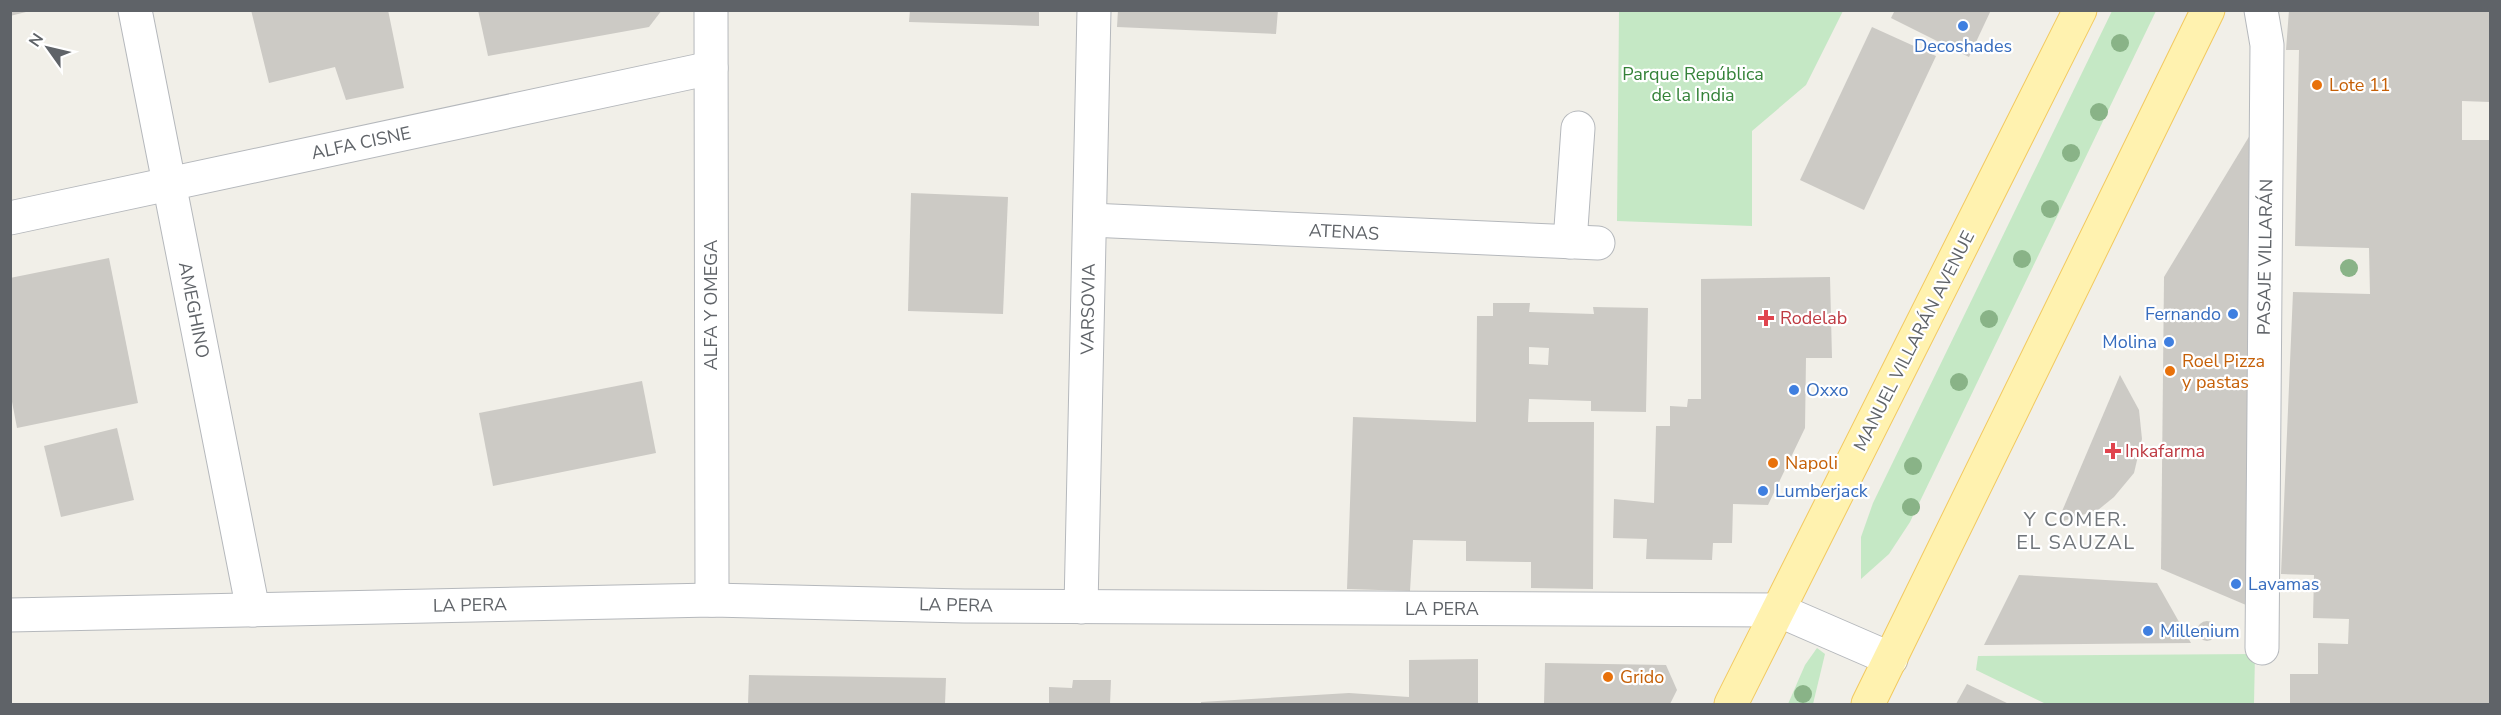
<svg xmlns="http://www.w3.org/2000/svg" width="2501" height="715" viewBox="0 0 2501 715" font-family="'Nunito Sans',sans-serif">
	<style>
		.green { fill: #c5e8c5 }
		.building { fill: #cccac5; fill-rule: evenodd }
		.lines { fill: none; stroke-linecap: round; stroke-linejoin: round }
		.minor-casing { stroke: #b5b8bc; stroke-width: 35 }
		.major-casing { stroke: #f2c960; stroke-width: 35 }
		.minor { stroke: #fff; stroke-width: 33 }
		.major { stroke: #fff2af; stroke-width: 33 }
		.tree { fill: #89b387 }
		.shop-dot { fill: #3f7fe0; stroke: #fff; stroke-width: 2 }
		.food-dot { fill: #e8710a; stroke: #fff; stroke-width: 2 }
		.health-dot { fill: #e0444e; stroke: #fff; stroke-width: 2 }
		.labels { text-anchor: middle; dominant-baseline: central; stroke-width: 4.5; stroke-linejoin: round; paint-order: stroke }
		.shop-label { font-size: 18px; fill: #366cbe; stroke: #fff; text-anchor: start }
		.park-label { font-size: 18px; fill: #348238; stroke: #fff }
		.food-label { font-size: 18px; fill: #c56008; stroke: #fff; text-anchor: start }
		.street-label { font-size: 18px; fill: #5f6368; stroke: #fff }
		.health-label { font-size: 18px; fill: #be3a42; stroke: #fff; text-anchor: start }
		.neighbourhood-label { font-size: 20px; letter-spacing: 1.5px; fill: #70757a; stroke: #fff }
	</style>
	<rect width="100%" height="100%" fill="#f1efe8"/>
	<!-- green -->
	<g class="green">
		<polygon points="1619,11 1843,11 1806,85 1752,131 1752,226 1617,221"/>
		<polygon points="2112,11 2156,11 1910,522 1889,554 1861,579 1861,537 1873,503"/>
		<polygon points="1817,648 1825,654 1813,704 1788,704 1805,665"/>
		<polygon points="2255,654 2254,704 2046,704 1976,670 1978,656"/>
	</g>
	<!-- building -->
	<g class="building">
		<polygon points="10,10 30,10 30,11 10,16"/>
		<polygon points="251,10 388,10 404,88 346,100 335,67 269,83"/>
		<polygon points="478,10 662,10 649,27 488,56"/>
		<polygon points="910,10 1039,10 1039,26 909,22"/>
		<polygon points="1118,10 1278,10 1276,34 1117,27"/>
		<polygon points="1895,10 1991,10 1969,57 1891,18"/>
		<polygon points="2289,10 2490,10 2490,102 2462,101 2462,140 2490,140 2490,704 2290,704 2290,674 2318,674 2318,643 2348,644 2349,619 2313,618 2314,575 2281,574 2293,292 2370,294 2369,248 2295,246 2299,50 2286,50"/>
		<polygon points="1872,27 1936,56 1864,210 1800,180"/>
		<polygon points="2250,135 2246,605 2161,569 2164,277"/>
		<polygon points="911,193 1008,197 1003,314 908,311"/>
		<polygon points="109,258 138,403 17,428 10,391 10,278"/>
		<polygon points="1830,277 1832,358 1806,358 1805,428 1768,505 1733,504 1732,543 1713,543 1712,560 1646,559 1647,539 1613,538 1614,499 1654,503 1656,426 1670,426 1670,406 1687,407 1688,399 1701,399 1701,279"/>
		<path d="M1493,303H1530L1529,312L1594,314L1593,307L1648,308L1646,412L1591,411V401L1529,399L1528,422H1594L1593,589L1531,588V562L1466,561V541L1413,540L1410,591L1347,589L1353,417L1476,422L1477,316H1493ZM1529,347L1549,348L1548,365L1529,364Z"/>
		<polygon points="2120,375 2139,410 2142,439 2134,473 2114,497 2098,510 2057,523"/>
		<polygon points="642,381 656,453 493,486 479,413"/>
		<polygon points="117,428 134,500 61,517 44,446"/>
		<polygon points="2019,575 2157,583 2191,643 1984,645"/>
		<circle cx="2207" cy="631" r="10"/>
		<polygon points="1478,659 1478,704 1201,704 1201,702 1349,693 1409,697 1409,660"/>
		<polygon points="1545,663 1666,665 1677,690 1670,704 1544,704"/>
		<polygon points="749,675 946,678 945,704 748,704"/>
		<polygon points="1073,680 1111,680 1110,704 1049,704 1049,687 1072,688"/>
		<polygon points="1967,684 2009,704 1956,704"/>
	</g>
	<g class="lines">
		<defs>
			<g id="minor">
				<polyline points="135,10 253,610"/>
				<polyline points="711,10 712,600"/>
				<polyline points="2261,10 2267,45 2262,648"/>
				<polyline points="10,218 711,68"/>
				<polyline points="1090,220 1598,243"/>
				<polyline points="1570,242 1578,128"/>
				<polyline points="1081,607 1094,10"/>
				<polyline points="10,615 712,600 964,606 1778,610 1891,659"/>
			</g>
			<g id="major">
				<polyline points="1731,704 2080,10"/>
				<polyline points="1868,704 2208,10"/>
			</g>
		</defs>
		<!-- minor casing -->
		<use href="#minor" class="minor-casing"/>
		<!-- major casing -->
		<use href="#major" class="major-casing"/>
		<!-- minor -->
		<use href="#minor" class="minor"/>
		<!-- major -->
		<use href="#major" class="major"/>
	</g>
	<!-- trees -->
	<g class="tree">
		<circle cx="2120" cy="43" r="9"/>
		<circle cx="2099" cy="112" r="9"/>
		<circle cx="2071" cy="153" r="9"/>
		<circle cx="2050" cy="209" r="9"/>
		<circle cx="2022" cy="259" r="9"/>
		<circle cx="2349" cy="268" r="9"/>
		<circle cx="1989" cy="319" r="9"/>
		<circle cx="1959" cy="382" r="9"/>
		<circle cx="1913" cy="466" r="9"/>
		<circle cx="1911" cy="507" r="9"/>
		<circle cx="1803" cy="694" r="9"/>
	</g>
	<!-- markers -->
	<g class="shop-dot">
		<circle cx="1963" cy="26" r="6"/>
		<circle cx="2233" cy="314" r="6"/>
		<circle cx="2169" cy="342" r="6"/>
		<circle cx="1794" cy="390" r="6"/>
		<circle cx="1763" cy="491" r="6"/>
		<circle cx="2236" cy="584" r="6"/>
		<circle cx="2148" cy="631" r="6"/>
	</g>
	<g class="food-dot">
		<circle cx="2317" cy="85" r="6"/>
		<circle cx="2170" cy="371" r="6"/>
		<circle cx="1773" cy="463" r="6"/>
		<circle cx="1608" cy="677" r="6"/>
	</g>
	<g class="health-dot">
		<path d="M1763 309h6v6h6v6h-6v6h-6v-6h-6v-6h6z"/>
		<path d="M2110 442h6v6h6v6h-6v6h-6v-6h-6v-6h6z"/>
	</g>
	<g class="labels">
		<!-- shop labels -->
		<g class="shop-label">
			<text x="1963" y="46" text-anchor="middle">Decoshades</text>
			<text x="2221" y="314" text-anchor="end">Fernando</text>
			<text x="2157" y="342" text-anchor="end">Molina</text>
			<text x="1806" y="390">Oxxo</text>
			<text x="1775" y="491">Lumberjack</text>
			<text x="2248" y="584">Lavamas</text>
			<text x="2160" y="631">Millenium</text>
		</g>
		<!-- park labels -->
		<g class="park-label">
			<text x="1693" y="74">Parque República<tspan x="1693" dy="21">de la India</tspan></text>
		</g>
		<!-- food labels -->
		<g class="food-label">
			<text x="2329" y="85">Lote 11</text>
			<text x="2182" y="361">Roel Pizza<tspan x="2182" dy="21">y pastas</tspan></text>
			<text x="1785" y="463">Napoli</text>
			<text x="1620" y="677">Grido</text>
		</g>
		<!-- street labels -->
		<g class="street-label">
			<text transform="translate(361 143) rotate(-12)">ALFA CISNE</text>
			<text transform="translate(1344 232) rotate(3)">ATENAS</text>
			<text transform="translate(2265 257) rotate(-89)">PASAJE VILLARÁN</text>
			<text transform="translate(711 305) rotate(-90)">ALFA Y OMEGA</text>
			<text transform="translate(1088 309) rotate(-89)">VARSOVIA</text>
			<text transform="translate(194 310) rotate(79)">AMEGHINO</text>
			<text transform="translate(1914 341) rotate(-63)">MANUEL VILLARÁN AVENUE</text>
			<text transform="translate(470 605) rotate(-1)">LA PERA</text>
			<text transform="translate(956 605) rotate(1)">LA PERA</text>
			<text x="1442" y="609">LA PERA</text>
		</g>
		<!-- health labels -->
		<g class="health-label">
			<text x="1780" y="318">Rodelab</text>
			<text x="2125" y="451">Inkafarma</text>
		</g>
		<!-- neighbourhood labels -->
		<g class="neighbourhood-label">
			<text x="2076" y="519">Y COMER.<tspan x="2076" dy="23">EL SAUZAL</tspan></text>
		</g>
	</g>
	<!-- border -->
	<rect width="2501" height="715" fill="none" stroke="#5f6368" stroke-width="24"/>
	<!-- north arrow -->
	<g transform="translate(48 48) rotate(304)" stroke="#ffffff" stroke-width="4.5" paint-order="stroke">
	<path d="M0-4.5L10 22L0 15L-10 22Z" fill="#5f6368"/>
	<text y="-9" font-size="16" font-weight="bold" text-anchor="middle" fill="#5f6368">N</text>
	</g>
</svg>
